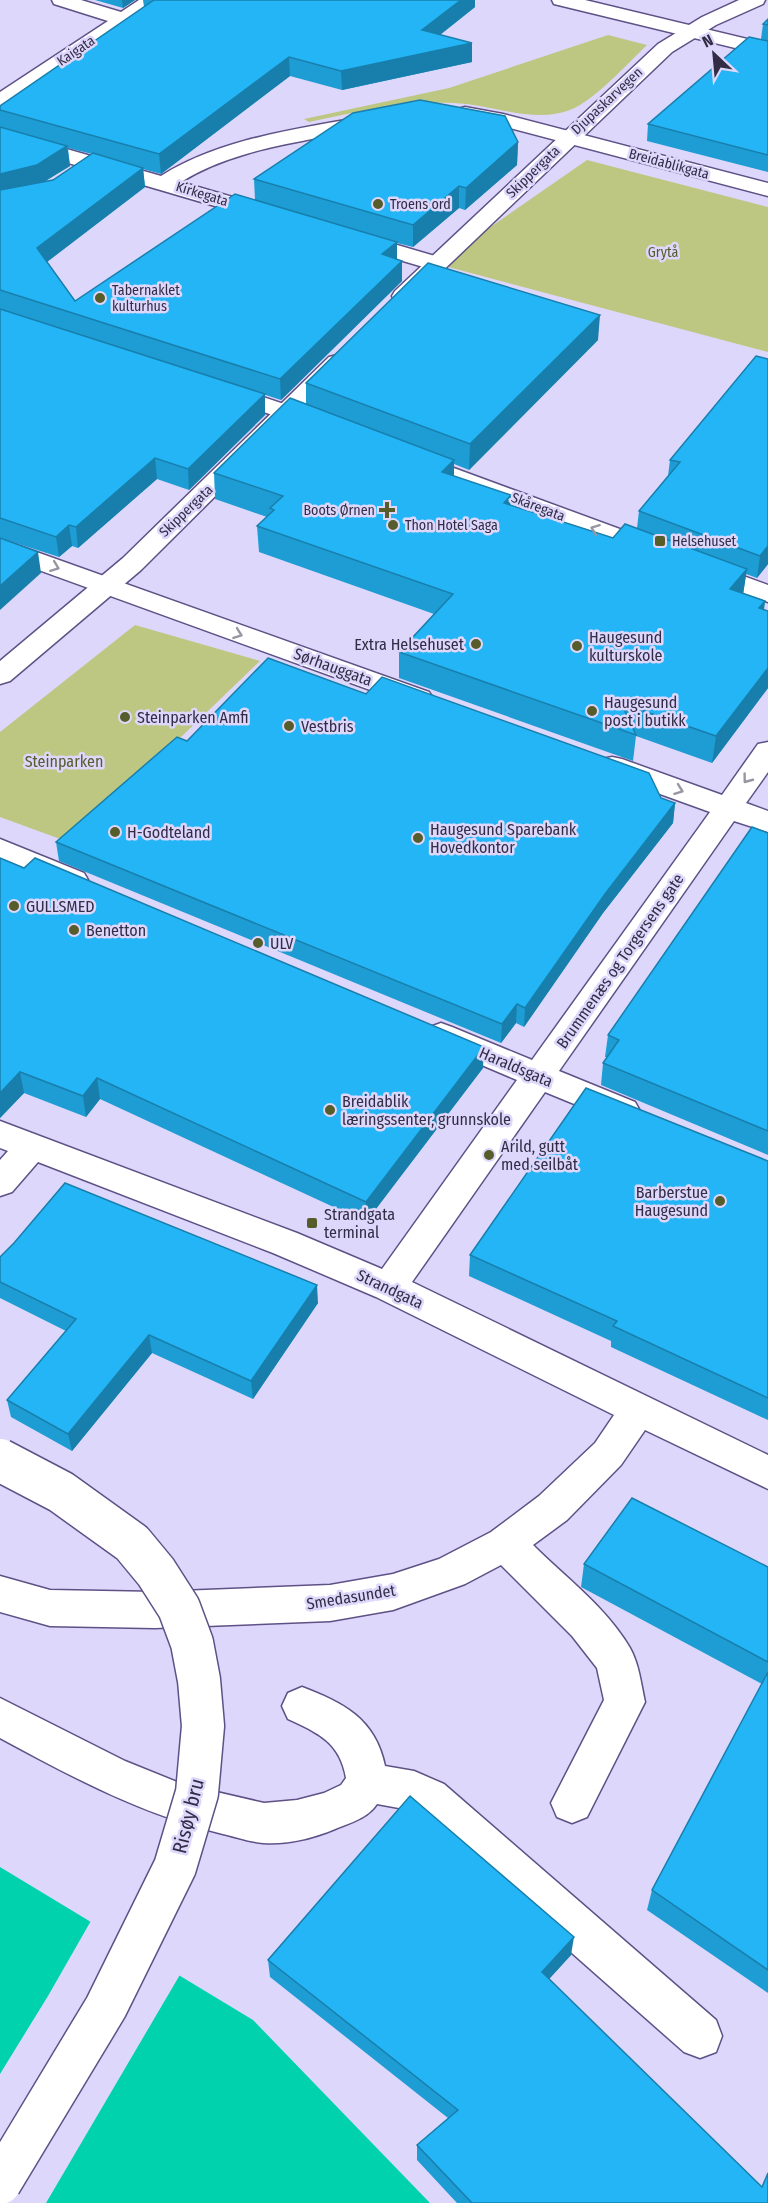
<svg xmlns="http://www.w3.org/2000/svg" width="768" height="2203" viewBox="0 0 768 2203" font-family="'Fira Sans Condensed',sans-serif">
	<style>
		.green { fill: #bec781 }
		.water { fill: #00d2ae }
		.pier { fill: #ded7fc }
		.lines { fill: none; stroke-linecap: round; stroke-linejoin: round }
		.minor-casing { stroke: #5e5186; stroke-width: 3 }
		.major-casing { stroke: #5e5186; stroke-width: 3 }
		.minor { fill: #fff; fill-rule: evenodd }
		.major { fill: #fff; fill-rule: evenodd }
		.major-bridge-casing { stroke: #5e5186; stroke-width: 45; stroke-linecap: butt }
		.major-bridge { stroke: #fff; stroke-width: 42 }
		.wall { fill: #1e9cd4; fill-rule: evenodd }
		.shaded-wall { fill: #187fac }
		.building { fill: #23b5f6; stroke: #187fac; stroke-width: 1.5 }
		.oneway { stroke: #9896a2 }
		.poi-dot { fill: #565c2a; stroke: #ded7fc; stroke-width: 2 }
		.labels { text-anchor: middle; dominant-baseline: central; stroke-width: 5; stroke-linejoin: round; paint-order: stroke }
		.far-street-label { font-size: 14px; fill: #322d45; stroke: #ded7fc }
		.far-poi-label { font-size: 14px; fill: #322d45; stroke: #ded7fc; text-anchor: start }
		.far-park-label { font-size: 14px; fill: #575c2c; stroke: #ded7fc }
		.poi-label { font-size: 16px; fill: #322d45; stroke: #ded7fc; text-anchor: start }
		.street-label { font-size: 16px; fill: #322d45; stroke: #ded7fc }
		.park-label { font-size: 16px; fill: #575c2c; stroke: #ded7fc }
		.near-street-label { font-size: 20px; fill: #322d45; stroke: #ded7fc }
	</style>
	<rect width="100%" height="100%" fill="#ded7fc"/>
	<!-- green -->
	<g class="green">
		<path d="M608,35L647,45C627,64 594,101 570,110C534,124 490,104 453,103C403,101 357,112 309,122L304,119L449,88Z"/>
		<polygon points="587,160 768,207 768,352 437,264"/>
		<polygon points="135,625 260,661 71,843 0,817 0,732"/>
	</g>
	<!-- water -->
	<polygon class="water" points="0,1867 253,2020 430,2203 0,2203"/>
	<!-- pier -->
	<polygon class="pier" points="92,1919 181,1973 46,2203 0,2203 0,2074 48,1996"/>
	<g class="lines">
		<defs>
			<g id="minor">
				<polygon points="52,0 81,0 121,12 139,0 161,0 7,105 0,107 0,92 108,21 54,4"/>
				<polygon points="552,0 585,0 768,44 768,56 554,4"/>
				<polygon points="465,107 503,114 768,183 768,196 495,124 458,117 455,113 458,109"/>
				<path d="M372,115L379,117L382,121L379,125C313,142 240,145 181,182L274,209L277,214L274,219L266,221L0,143V130L161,176C223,137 301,129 372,115Z"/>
				<polygon points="353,232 445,259 448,264 445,269 437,271 345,244 342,239 345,234"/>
				<polygon points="221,383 326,418 329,423 326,428 317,430 213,395 209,390 213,385"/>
				<polygon points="413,453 666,546 670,552 666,558 657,560 648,558 404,465 401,460 404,455"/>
				<polygon points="0,539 429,692 433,698 429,704 419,707 409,704 0,556"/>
				<polygon points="702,561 768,585 768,602 693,575 689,569 693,563"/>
				<path d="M768,742V772L746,803L768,811V832L734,821L559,1071L635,1102L640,1111L635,1120L623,1124L545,1092L412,1282L768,1455V1489L645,1430L621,1465L567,1520L533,1545C565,1577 607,1608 630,1648C639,1664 641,1684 645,1702L587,1817L572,1823L557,1817L551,1803L604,1700L597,1668L572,1636L501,1565L465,1584L393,1610L330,1621L155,1628L50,1626L0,1612V1576L50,1590L155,1592L330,1585L393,1574L439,1559L491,1532L539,1496L595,1443L614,1415L376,1297L273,1253L38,1162L12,1192L0,1196V1160L8,1151L0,1148V1121L297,1233L382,1269L517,1080L430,1043L425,1035L430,1027L441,1023L452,1027L532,1060L710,812L602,773L598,766L602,759L612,757L622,759L722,795L758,744Z"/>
				<polygon points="0,839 84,873 88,880 84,887 73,890 0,861"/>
				<path d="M302,1687C343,1703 375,1718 385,1766L414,1771L444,1784L716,2020L722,2036L716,2052L700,2058L684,2052L410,1810L377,1804C368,1818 350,1823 335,1829C314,1838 286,1845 263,1843C250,1842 236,1837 223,1834C143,1815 72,1777 0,1738V1698L125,1761L182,1784L264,1803L297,1800L324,1793L341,1785L346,1778C340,1742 318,1733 288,1719L282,1706L288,1693Z"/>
			</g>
			<g id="major">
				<polygon points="739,0 765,0 763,4 716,25 672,52 411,301 403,303 395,301 392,296 395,291 658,44 702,17"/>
				<polygon points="337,355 345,357 349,362 345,367 141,570 10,681 0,684 0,661 123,558 329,357"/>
			</g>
		</defs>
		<!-- minor casing -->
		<use href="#minor" class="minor-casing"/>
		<!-- major casing -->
		<use href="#major" class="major-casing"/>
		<!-- minor -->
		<use href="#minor" class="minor"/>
		<!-- major -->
		<use href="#major" class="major"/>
		<defs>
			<polyline id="major-bridge" points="0,1460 61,1492 132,1543 156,1572 179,1608 192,1643 199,1680 203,1726 197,1793 175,1867 106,2007 0,2183"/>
		</defs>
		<!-- major-bridge casing -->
		<use href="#major-bridge" class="major-bridge-casing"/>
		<!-- major-bridge -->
		<use href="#major-bridge" class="major-bridge"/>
	</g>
	<!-- wall -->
	<g class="wall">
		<polygon points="95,0 135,0 123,8"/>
		<path d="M143,0H475V7L440,35L472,43V62L342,90L290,76L161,174L143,169L145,187L47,262L75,301L255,200L254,179L518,142L517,165L465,210L459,208L413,247L397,243V259L402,281L281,400L167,363L265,415L189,490L157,479L78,548L72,546L59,557L0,538V106L144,7ZM68,148L92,154L53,180L45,181L70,166Z"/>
		<polygon points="768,19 768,172 647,141 648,124 761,39 763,24"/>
		<polygon points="598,340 469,470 454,464 454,476 510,505 613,538 637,528 639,511 668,476 670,460 768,359 768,564 757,578 746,574 743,594 765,601 764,610 768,611 768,688 712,763 636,736 633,761 399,678 399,652 434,614 259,552 257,526 267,517 215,499 214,473 306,405 306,383"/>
		<polygon points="366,694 675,803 673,823 603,913 524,1027 516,1023 501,1043 59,861 56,842 187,741"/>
		<polygon points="768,833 768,1155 601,1085 603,1063 607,1057 605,1057 608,1035"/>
		<polygon points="0,858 483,1068 366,1222 100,1099 86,1117 24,1093 0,1118"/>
		<polygon points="768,1161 768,1420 611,1347 611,1341 469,1276 470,1255"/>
		<polygon points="0,1257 318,1303 253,1399 152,1353 72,1451 11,1417 7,1400 66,1331 0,1298"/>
		<polygon points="584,1564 768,1567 768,1993 647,1910 652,1890 762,1684 581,1587"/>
		<polygon points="571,1955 549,1979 768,2203 457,2203 417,2160 417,2145 448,2118 270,1977 268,1960"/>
	</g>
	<!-- shaded-wall -->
	<g class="shaded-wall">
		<polygon points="122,0 135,0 123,8"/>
		<polygon points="461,0 475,0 475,7 422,49 422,30"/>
		<polygon points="472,43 472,62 342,90 341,71"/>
		<polygon points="289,57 290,76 161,174 159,154"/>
		<polygon points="518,142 517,165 465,210 466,188"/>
		<polygon points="67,146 70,166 39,185 0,195 0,174"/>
		<polygon points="143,168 145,187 39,268 37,248"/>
		<polygon points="459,186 459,208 413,247 413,225"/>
		<polygon points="397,242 397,261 382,254"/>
		<polygon points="402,261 402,281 281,400 280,379"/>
		<polygon points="600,315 598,340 469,470 470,444"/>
		<polygon points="265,394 265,415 189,490 188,469"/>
		<polygon points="155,458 157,479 78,548 76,527"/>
		<polygon points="454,460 454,486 442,472"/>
		<polygon points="511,495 510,521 504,503"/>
		<polygon points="69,525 72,546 59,557 56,537"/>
		<polygon points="768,546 768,564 757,578 760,556"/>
		<polygon points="38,552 41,573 0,610 0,586"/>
		<polygon points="747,569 743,595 730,589"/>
		<polygon points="765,601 761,627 759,608"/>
		<polygon points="768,668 768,688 712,763 716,736"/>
		<polygon points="675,803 673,823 603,913 524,1027 525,1008 605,894"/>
		<polygon points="517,1004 516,1023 501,1043 502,1024"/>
		<polygon points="484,1047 483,1068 366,1222 366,1202"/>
		<polygon points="20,1072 24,1093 0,1118 0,1093"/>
		<polygon points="97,1078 100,1099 86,1117 83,1096"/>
		<polygon points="317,1285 318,1303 253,1399 251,1381"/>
		<polygon points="149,1335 152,1353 72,1451 68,1434"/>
		<polygon points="574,1937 571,1955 540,1989 542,1972"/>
	</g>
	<!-- building -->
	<g class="building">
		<polygon points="154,0 461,0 422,30 472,43 341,71 289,57 159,154 0,110 0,106"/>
		<polygon points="768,19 768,25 763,24"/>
		<polygon points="749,37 768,41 768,155 648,124"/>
		<polygon points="420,100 505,116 518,142 466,188 459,186 413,225 254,179 353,113"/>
		<polygon points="0,127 67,146 37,165 0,174"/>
		<polygon points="93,153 143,168 37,248 75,301 235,194 397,242 382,254 402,261 280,379 0,290 0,190 53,180"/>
		<polygon points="428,263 600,315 470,444 306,383"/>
		<polygon points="0,309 265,394 188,469 155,458 76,527 69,525 56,537 0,518"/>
		<polygon points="756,356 768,359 768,546 760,556 639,511 680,462 670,460"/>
		<polygon points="290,398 454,460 442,472 511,495 504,503 613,538 625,524 747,569 730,589 765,601 759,608 768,611 768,668 716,736 621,703 636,735 399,652 453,594 257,526 274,510 270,508 283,496 214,473"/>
		<polygon points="0,538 38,552 0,586"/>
		<polygon points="268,658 366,694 382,677 649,773 661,798 675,803 605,894 525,1008 517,1004 502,1024 56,842 177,737 187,741"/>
		<polygon points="752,827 768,833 768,1131 603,1063 619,1040 608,1035"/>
		<polygon points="0,858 24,868 35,858 484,1047 366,1202 97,1078 83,1096 20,1072 0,1093"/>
		<polygon points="586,1088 768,1161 768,1398 613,1326 617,1321 470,1255"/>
		<polygon points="65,1183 317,1285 251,1381 149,1335 68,1434 7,1400 76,1319 0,1282 0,1257 14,1243"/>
		<polygon points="632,1498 768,1567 768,1662 584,1564"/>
		<polygon points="768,1672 768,1970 652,1890"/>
		<polygon points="410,1796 574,1937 542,1972 762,2187 768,2173 768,2203 472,2203 417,2145 458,2110 268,1960"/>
	</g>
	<!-- one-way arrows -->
	<defs><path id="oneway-chevron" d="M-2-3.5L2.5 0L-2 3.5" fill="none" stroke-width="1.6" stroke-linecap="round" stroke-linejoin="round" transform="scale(1.5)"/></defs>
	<g class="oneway">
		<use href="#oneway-chevron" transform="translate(595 529) rotate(-159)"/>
		<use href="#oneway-chevron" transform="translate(55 567) rotate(21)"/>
		<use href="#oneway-chevron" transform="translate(238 634) rotate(20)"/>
		<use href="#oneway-chevron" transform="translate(747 779) rotate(127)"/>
		<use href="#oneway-chevron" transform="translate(679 790) rotate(20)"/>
	</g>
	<!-- markers -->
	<g class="poi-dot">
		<circle cx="378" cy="204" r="6"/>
		<circle cx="100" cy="298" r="6"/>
		<path d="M384 501h6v6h6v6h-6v6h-6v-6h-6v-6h6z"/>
		<circle cx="393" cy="525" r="6"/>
		<rect x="654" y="535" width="12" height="12" rx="3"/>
		<circle cx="476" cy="644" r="6"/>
		<circle cx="577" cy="646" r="6"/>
		<circle cx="592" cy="711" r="6"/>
		<circle cx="125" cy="717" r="6"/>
		<circle cx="289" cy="726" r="6"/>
		<circle cx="115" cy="832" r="6"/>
		<circle cx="418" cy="838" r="6"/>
		<circle cx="14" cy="906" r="6"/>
		<circle cx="74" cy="930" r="6"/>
		<circle cx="258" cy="943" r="6"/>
		<circle cx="330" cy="1110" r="6"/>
		<circle cx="489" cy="1155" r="6"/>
		<circle cx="720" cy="1201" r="6"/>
		<rect x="306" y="1217" width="12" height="12" rx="3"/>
	</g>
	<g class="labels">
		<!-- far-street labels -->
		<g class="far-street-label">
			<text transform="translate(76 51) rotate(-34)">Kaigata</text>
			<text transform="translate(607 101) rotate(-43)">Djupaskarvegen</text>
			<text transform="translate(669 164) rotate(15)">Breidablikgata</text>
			<text transform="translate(533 172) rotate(-44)">Skippergata</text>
			<text transform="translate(202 194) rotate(17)">Kirkegata</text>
			<text transform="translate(538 507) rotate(21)">Skåregata</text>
			<text transform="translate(186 511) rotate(-44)">Skippergata</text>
		</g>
		<!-- far-poi labels -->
		<g class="far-poi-label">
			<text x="390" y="204">Troens ord</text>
			<text x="112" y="290">Tabernaklet<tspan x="112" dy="16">kulturhus</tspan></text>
			<text x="375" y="510" text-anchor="end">Boots Ørnen</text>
			<text x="405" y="525">Thon Hotel Saga</text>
			<text x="672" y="541">Helsehuset</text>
		</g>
		<!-- far-park labels -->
		<g class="far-park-label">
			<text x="663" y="252">Grytå</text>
		</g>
		<!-- poi labels -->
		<g class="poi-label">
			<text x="589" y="637">Haugesund<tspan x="589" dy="18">kulturskole</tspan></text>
			<text x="464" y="644" text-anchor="end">Extra Helsehuset</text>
			<text x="604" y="702">Haugesund<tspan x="604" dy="18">post i butikk</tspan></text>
			<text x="137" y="717">Steinparken Amfi</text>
			<text x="301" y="726">Vestbris</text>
			<text x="430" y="829">Haugesund Sparebank<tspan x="430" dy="18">Hovedkontor</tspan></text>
			<text x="127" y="832">H-Godteland</text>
			<text x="26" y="906">GULLSMED</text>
			<text x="86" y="930">Benetton</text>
			<text x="270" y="943">ULV</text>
			<text x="342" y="1101">Breidablik<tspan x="342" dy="18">læringssenter, grunnskole</tspan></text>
			<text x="501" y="1146">Arild, gutt<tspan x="501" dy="18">med seilbåt</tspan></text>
			<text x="708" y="1192" text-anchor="end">Barberstue<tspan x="708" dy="18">Haugesund</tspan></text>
			<text x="324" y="1214">Strandgata<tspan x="324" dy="18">terminal</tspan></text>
		</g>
		<!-- street labels -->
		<g class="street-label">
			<text transform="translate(333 667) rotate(20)">Sørhauggata</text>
			<text transform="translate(620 961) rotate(-55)">Brummenæs og Torgersens gate</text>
			<text transform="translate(516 1067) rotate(23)">Haraldsgata</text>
			<text transform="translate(390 1289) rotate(25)">Strandgata</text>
			<text transform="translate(351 1597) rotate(-9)">Smedasundet</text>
		</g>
		<!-- park labels -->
		<g class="park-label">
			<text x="64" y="761">Steinparken</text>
		</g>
		<!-- near-street labels -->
		<g class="near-street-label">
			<text transform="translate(188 1816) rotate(-76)">Risøy bru</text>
		</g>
	</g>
	<!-- north arrow -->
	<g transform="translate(714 54) rotate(334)" stroke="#ded7fc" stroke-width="4.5" paint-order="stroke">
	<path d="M0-4.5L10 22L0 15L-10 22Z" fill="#322d45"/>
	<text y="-9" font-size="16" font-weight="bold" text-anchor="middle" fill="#322d45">N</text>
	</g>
</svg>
